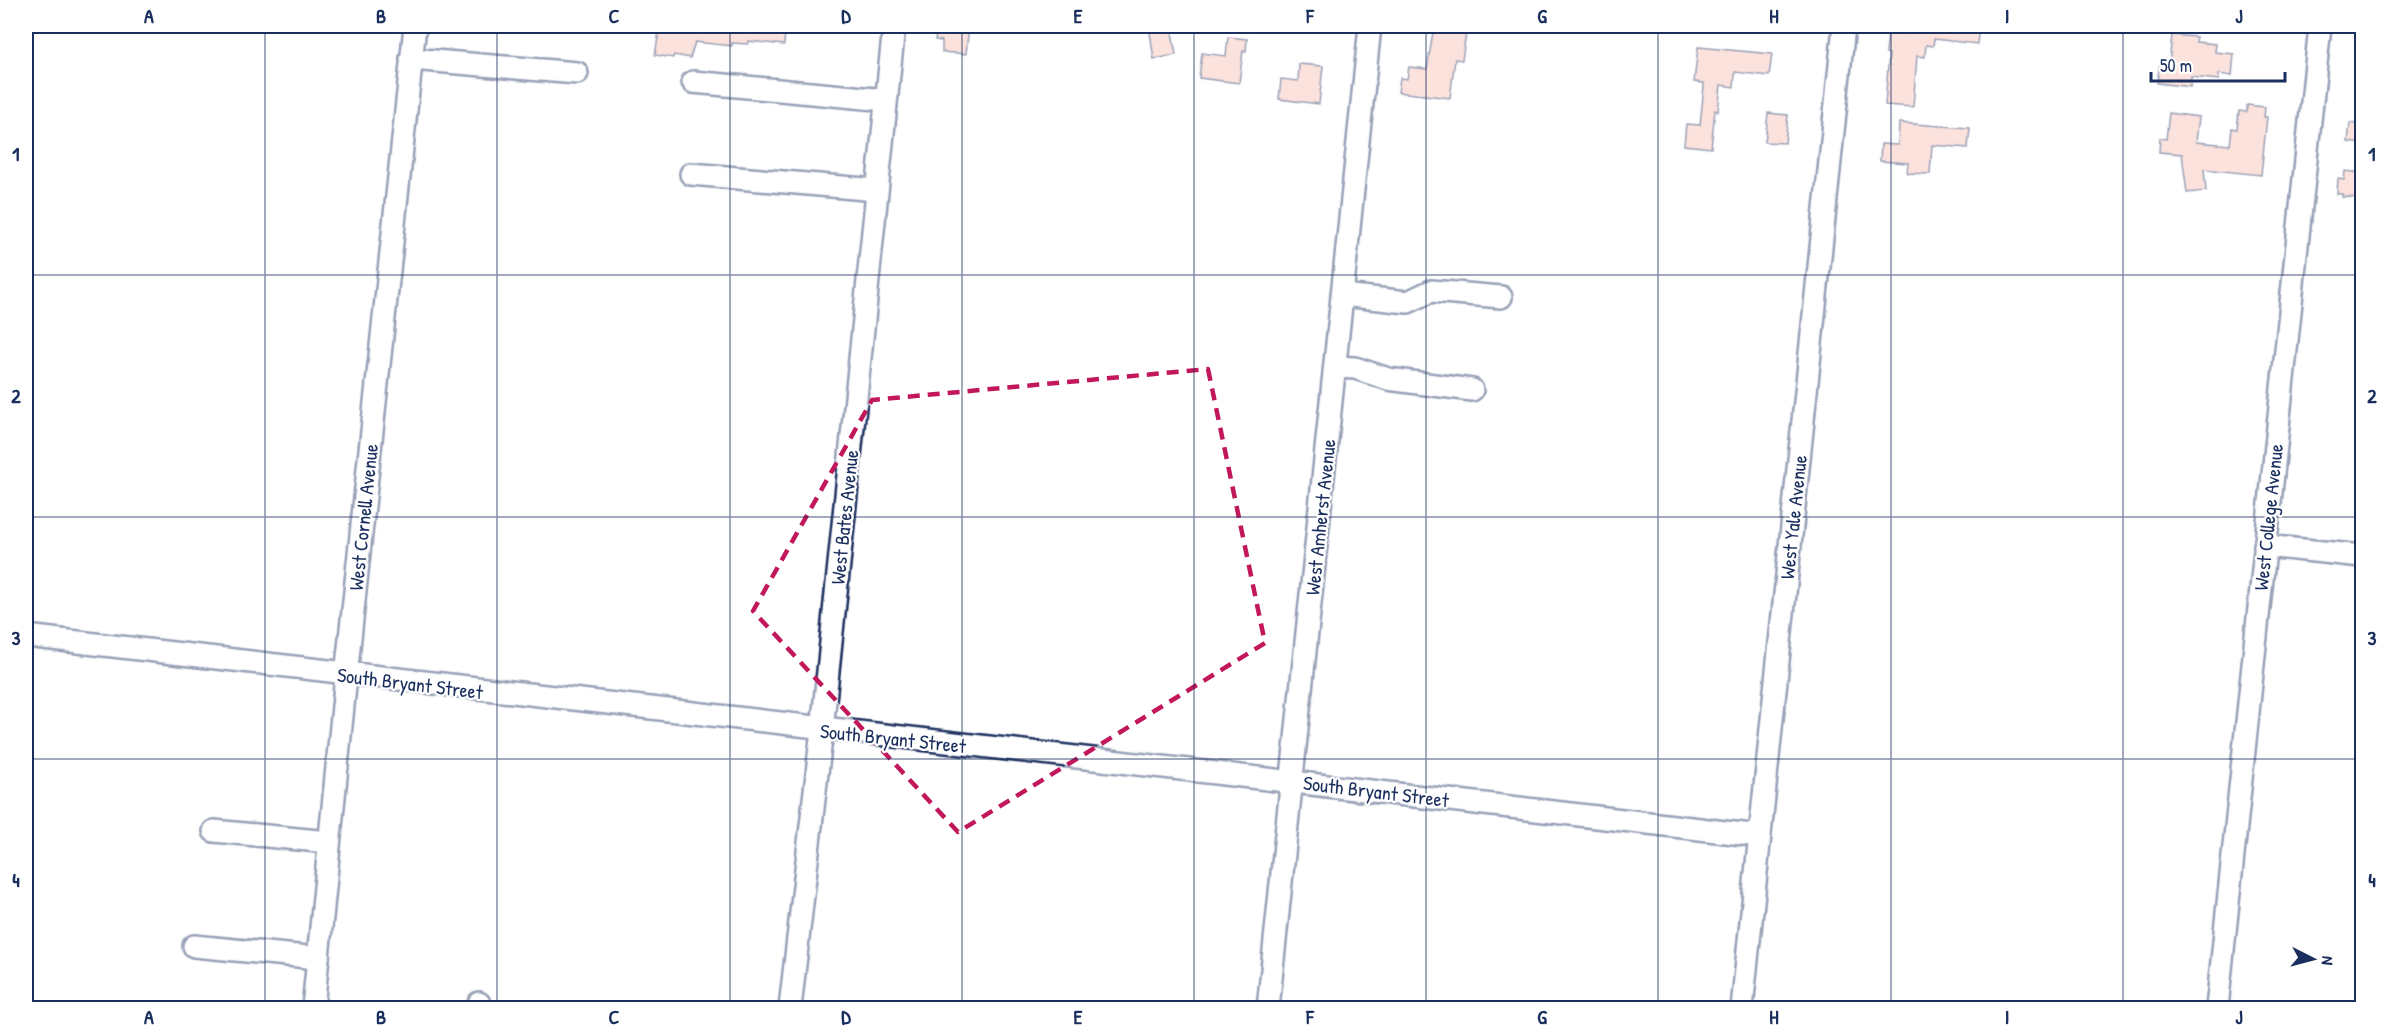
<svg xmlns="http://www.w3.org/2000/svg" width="2388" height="1034" viewBox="0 0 2388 1034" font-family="'Patrick Hand',sans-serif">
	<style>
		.building { fill: #f8beb2; stroke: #1b2f5e; stroke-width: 1.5 }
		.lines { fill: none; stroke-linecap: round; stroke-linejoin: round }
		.minor-casing { stroke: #1b2f5e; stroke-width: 26 }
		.minor { stroke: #fff; stroke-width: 21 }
		.marked { fill: none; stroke: #c2185b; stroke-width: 4.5; stroke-dasharray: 12 8; stroke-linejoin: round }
		.grid { fill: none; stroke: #1b2f5e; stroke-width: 1.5; stroke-opacity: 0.55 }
		.labels { text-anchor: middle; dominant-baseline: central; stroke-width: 4.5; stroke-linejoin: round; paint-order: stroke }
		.street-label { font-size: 20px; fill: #1b2f5e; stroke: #fff }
		.neatline { fill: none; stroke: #1b2f5e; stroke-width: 2 }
		.grid-label { font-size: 20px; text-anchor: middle; font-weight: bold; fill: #1b2f5e }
	</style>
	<rect width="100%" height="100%" fill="#fff"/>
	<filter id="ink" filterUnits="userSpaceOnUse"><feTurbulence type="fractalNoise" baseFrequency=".0167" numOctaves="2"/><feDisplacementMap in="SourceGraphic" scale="12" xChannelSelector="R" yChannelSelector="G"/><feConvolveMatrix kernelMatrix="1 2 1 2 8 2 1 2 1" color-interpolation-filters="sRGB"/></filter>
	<g filter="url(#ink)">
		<!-- building -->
		<g class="building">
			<polygon points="660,26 752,26 752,27 785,31 784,45 748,41 748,44 732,43 732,46 695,42 690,58 674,55 673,58 655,55"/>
			<polygon points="937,26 969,26 966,54 942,52 942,41 935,40"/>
			<polygon points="1149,26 1171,26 1176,55 1154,59"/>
			<polygon points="1434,26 1467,26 1462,60 1455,59 1450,98 1398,92 1400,78 1407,79 1409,67 1427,69"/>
			<polygon points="1903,26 1979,26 1977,44 1934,39 1933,46 1926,45 1925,57 1917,56 1913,107 1885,105 1889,54 1886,53 1888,32 1902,34"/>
			<polygon points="2172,35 2196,37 2196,42 2216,44 2215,52 2234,54 2232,76 2219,74 2219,80 2191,77 2190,87 2157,83 2160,63 2169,64"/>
			<polygon points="1228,37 1247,39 1246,52 1243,51 1239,83 1199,78 1202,53 1226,56"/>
			<polygon points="1698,47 1772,54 1769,76 1735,72 1734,87 1721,85 1718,111 1715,110 1711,148 1684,145 1686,124 1700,125 1704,86 1704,83 1694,82"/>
			<polygon points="1299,64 1323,66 1319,104 1279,99 1281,79 1298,81"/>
			<polygon points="2247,105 2265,107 2264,117 2267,117 2261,175 2204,169 2206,191 2187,193 2182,154 2159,152 2160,138 2166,139 2169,113 2199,117 2196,142 2230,145 2232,128 2237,129 2239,111 2247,112"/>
			<polygon points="1768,113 1788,115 1785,143 1765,142"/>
			<polygon points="1899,123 1970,128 1968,148 1932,145 1930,174 1907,173 1908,163 1880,161 1881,144 1898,145"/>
			<polygon points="2350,123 2362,125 2362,144 2348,142"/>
			<polygon points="2345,171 2362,173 2362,198 2342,197 2343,194 2337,194 2338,179 2344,180"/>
		</g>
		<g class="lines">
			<defs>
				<g id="minor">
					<polyline points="411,59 577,73"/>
					<polyline points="693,82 886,100"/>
					<polyline points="691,174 877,190"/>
					<polyline points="1342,295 1408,302 1431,291 1501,297"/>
					<polyline points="1335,367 1355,368 1388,379 1472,390"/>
					<polyline points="2265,546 2362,556"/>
					<path d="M26,636C603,708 1182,768 1760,836"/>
					<polyline points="214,831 329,842"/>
					<polyline points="194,946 318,958"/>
					<polyline points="313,1008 346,676 415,26"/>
					<polyline points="478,1008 479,1003"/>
					<polyline points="790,1008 822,730 894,26"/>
					<polyline points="1268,1008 1370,26"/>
					<polyline points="1742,1008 1844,26"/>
					<polyline points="2217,1008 2320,26"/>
				</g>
			</defs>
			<!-- minor casing -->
			<use href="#minor" class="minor-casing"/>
			<!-- minor -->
			<use href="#minor" class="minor"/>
		</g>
	</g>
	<!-- marked area -->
	<path d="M0 0H2388V1034H0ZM1208,369L1265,643L958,832L753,611L872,400Z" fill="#fff" fill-opacity=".55" fill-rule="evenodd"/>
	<path class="marked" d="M1208,369L1265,643L958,832L753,611L872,400Z"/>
	<!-- grid -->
	<path class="grid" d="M265,26V1008M497,26V1008M730,26V1008M962,26V1008M1194,26V1008M1426,26V1008M1658,26V1008M1891,26V1008M2123,26V1008M26,275H2362M26,517H2362M26,759H2362"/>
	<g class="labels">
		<!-- street labels -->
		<g class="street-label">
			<text transform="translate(363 517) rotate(-84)">West Cornell Avenue</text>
			<text transform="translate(844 517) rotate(-84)">West Bates Avenue</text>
			<text transform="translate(1320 517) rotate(-84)">West Amherst Avenue</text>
			<text transform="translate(1793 517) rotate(-84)">West Yale Avenue</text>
			<text transform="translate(2268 517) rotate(-84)">West College Avenue</text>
			<text transform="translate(410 683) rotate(7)">South Bryant Street</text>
			<text transform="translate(893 738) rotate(6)">South Bryant Street</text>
			<text transform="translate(1376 791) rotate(7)">South Bryant Street</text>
		</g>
	</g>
	<!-- margin -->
	<rect width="2388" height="1034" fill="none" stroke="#fff" stroke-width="66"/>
	<!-- north arrow -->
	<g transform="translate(2313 959) rotate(96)" stroke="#ffffff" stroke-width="4.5" paint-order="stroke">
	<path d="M0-4.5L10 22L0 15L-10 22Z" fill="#1b2f5e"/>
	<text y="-9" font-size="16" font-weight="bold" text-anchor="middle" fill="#1b2f5e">N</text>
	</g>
	<!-- scale -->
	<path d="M2151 72v9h134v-9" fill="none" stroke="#1b2f5e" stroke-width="3"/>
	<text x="2160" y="72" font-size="18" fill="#1b2f5e" stroke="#ffffff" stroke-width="4.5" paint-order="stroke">50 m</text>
	<rect x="33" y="33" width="2322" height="968" class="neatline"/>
	<g class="grid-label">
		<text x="149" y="23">A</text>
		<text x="381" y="23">B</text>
		<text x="614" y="23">C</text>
		<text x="846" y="23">D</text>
		<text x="1078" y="23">E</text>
		<text x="1310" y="23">F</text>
		<text x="1542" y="23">G</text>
		<text x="1774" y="23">H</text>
		<text x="2007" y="23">I</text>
		<text x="2239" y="23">J</text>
		<text x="16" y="161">1</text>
		<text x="2372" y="161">1</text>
		<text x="16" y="403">2</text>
		<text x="2372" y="403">2</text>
		<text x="16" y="645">3</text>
		<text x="2372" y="645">3</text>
		<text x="16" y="887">4</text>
		<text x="2372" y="887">4</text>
		<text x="149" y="1024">A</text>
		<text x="381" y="1024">B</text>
		<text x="614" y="1024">C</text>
		<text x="846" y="1024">D</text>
		<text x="1078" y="1024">E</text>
		<text x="1310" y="1024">F</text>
		<text x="1542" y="1024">G</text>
		<text x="1774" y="1024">H</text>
		<text x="2007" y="1024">I</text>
		<text x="2239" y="1024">J</text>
	</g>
</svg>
